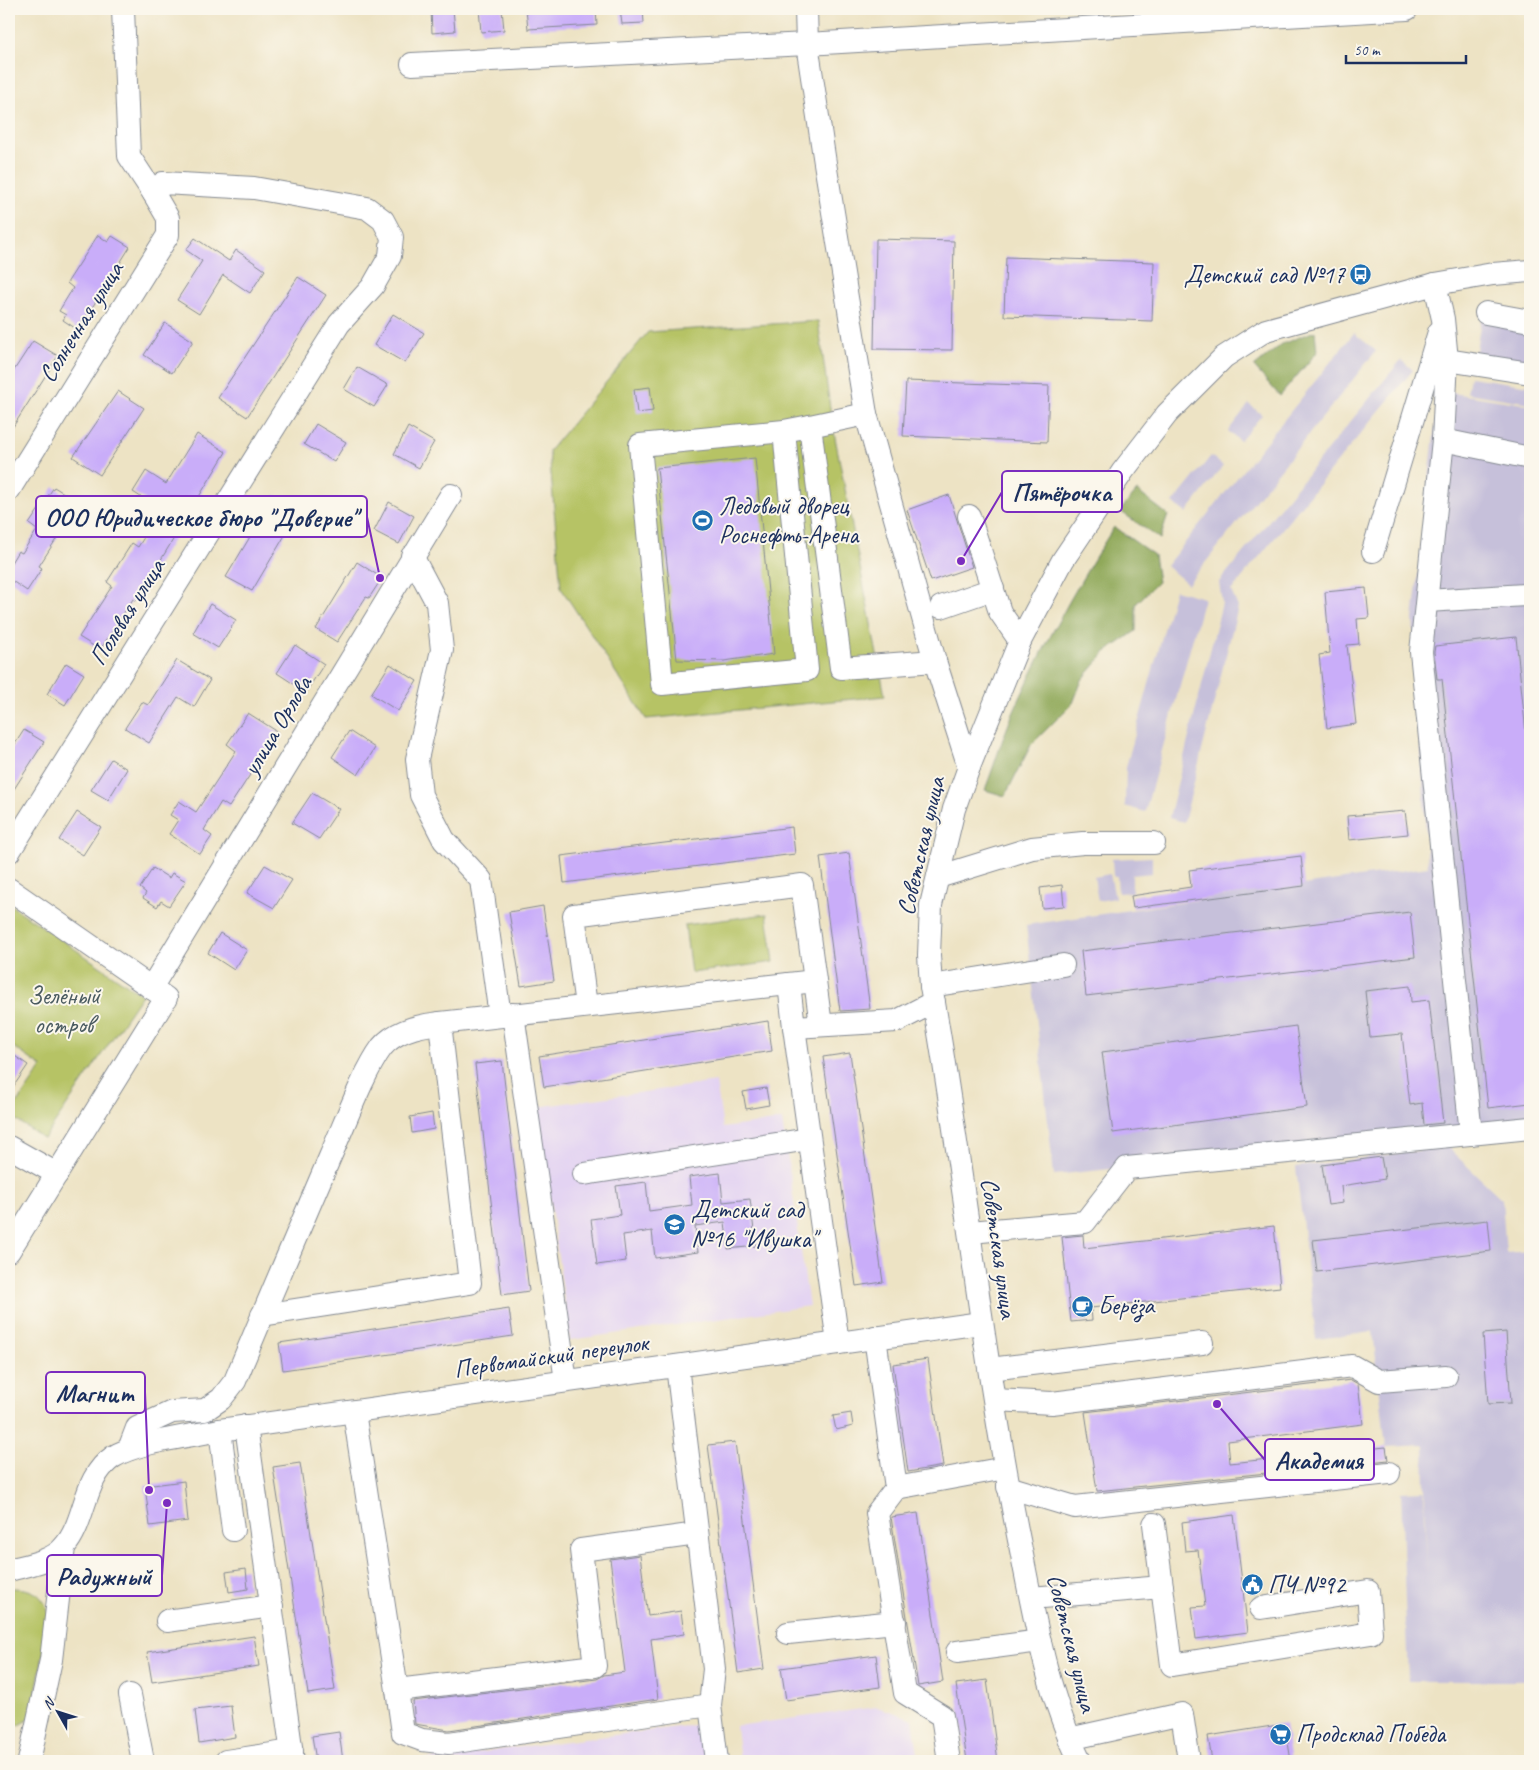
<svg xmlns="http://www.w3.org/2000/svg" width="1539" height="1770" viewBox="0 0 1539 1770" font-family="Caveat,sans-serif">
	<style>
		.built { fill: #e3d3f2 }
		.industrial { fill: #c6c0da }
		.green { fill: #b6c365; stroke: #687962 }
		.forest { fill: #90a95a; stroke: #566c5c }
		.building { fill: #c9adf9 }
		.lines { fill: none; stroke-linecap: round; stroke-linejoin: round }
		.minor-casing { stroke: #848991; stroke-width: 24 }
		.minor { stroke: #fff; stroke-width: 22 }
		.labels { text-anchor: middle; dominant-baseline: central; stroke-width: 4; stroke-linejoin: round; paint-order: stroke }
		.poi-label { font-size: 25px; fill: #1b2f5e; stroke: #fbf7ec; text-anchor: start }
		.street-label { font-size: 25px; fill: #1b2f5e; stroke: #fbf7ec }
		.park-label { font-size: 25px; fill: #4a5b60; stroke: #fbf7ec }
		.leader { fill: none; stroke: #7b2cbf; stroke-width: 2 }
		.callout-dot { fill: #7b2cbf; stroke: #fbf7ec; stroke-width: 2 }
		.callout { fill: #fbf7ec; stroke: #7b2cbf; stroke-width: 2 }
		.callout-label { font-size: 26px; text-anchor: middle; font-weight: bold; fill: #1b2f5e }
	</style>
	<rect width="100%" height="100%" fill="#fbf7ec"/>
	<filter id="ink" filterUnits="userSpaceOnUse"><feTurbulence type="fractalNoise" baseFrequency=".02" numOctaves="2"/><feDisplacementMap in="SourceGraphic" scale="10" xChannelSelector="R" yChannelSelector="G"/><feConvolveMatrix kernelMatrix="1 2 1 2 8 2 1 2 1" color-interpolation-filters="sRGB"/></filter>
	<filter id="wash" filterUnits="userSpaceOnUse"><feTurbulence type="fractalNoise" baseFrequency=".0096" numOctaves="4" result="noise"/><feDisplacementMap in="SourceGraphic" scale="20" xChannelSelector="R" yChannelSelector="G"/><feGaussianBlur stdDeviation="1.12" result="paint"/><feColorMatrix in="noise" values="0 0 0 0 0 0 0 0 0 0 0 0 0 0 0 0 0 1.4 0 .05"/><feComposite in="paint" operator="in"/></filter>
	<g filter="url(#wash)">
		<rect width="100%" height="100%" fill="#ede3c4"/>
		<!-- built -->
		<g class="built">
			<polygon points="716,1082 723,1128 782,1120 809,1306 570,1340 537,1107"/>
			<polygon points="877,1707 913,1719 919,1761 740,1761 736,1726"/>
			<polygon points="702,1724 706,1761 411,1761"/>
		</g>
		<!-- industrial -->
		<g class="industrial">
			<polygon points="1481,320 1530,328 1530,365 1475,356"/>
			<polygon points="1354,333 1376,351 1188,584 1166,566"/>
			<polygon points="1401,360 1413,370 1231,591 1238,607 1184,822 1169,818 1222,603 1219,582"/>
			<polygon points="1470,377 1530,386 1530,403 1467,393"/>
			<polygon points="1439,391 1530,405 1530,1124 1054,1175 1026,925 1428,867 1413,619"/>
			<polygon points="1249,404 1262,415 1240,441 1228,431"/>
			<polygon points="1211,456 1223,466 1186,513 1173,503"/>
			<polygon points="1175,590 1204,598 1145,812 1125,806 1126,767"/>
			<polygon points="1152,857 1152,873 1132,875 1132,892 1118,893 1117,876 1113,876 1112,859"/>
			<polygon points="1110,874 1115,898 1098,901 1094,877"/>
			<polygon points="1447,1147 1502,1199 1506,1253 1530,1251 1530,1681 1408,1681 1401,1492 1424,1491 1427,1574 1424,1445 1386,1447 1373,1332 1316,1339 1296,1167"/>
		</g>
		<!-- green -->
		<g class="green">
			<polygon points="818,321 832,422 885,696 646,719 561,588 549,451 648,332"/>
			<polygon points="9,904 142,995 44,1139 9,1115 42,1067 9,1044"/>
			<polygon points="767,914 774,962 691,973 685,925"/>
			<path d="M9,1588C33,1588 44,1593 50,1618L31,1718L20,1725L9,1724Z"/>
		</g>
		<!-- forest -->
		<g class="forest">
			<polygon points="1315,331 1317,352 1280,396 1254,367 1282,344"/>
			<polygon points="1137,491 1168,515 1160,539 1120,511"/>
			<path d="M1114,527L1154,555L1158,582L1136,604V631L1106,652L1082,680L1073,703L1031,745L1005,796L985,790C994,766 1001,742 1011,718C1040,652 1075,588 1114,527Z"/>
		</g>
		<g id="blocks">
			<!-- building -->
			<g class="building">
				<polygon points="431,9 453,9 455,31 432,33"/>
				<polygon points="479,9 502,9 504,30 481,32"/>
				<polygon points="526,9 596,9 597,25 528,29"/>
				<polygon points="620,9 643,9 644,23 622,24"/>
				<polygon points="98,235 108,242 112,236 130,247 78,330 63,320 66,315 59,311 73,288 67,283"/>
				<polygon points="195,238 229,261 236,250 265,270 250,293 223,275 199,314 177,300 202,261 186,250"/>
				<polygon points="876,239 954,241 952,350 874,349"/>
				<polygon points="1006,257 1154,262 1152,321 1004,316"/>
				<polygon points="298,277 326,295 247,417 218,398"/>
				<polygon points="393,314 424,333 405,363 374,345"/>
				<polygon points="165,323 193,341 172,373 144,355"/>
				<polygon points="33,341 58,356 9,433 9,378"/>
				<polygon points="357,367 388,385 374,407 344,389"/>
				<polygon points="906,381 1049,386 1047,442 903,436"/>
				<polygon points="650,387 653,411 637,413 634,389"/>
				<polygon points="118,391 144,408 100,475 73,457"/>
				<polygon points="316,424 346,442 334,462 304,444"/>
				<polygon points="408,427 434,442 419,468 394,454"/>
				<polygon points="197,434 226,452 136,601 133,599 100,650 79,637 112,586 107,582 132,543 138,547 161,510 133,492 146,471 166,484"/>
				<polygon points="755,458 774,654 724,661 677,660 657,468"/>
				<polygon points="54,487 75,500 59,524 64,527 39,566 42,568 27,591 9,579 9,566 18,551 22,553 37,530 29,524"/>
				<polygon points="275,495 300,510 252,591 226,577"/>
				<polygon points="949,495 972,567 931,581 907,510"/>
				<polygon points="389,502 414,516 399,544 374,531"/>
				<polygon points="357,562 382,578 369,598 366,597 337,642 316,629"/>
				<polygon points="1366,588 1369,618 1357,619 1359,644 1347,645 1356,724 1327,728 1319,655 1330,653 1325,592"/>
				<polygon points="210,604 236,620 218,648 193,633"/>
				<polygon points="1516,637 1530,772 1530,1103 1488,1108 1442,679 1437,679 1434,652 1435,646"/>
				<polygon points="295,645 324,664 306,692 277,673"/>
				<polygon points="177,660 210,680 194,707 178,697 149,743 125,728 142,702 148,705"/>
				<polygon points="66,663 84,674 65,705 47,694"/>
				<polygon points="390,664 417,681 398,711 371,694"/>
				<polygon points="248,713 278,732 229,807 221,802 204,830 212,836 200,854 169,834 178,820 170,815 179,801 196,812 236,751 227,744"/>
				<polygon points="24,730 44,742 9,797 9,753"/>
				<polygon points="349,731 375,748 358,775 332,757"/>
				<polygon points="111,759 127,769 108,800 91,790"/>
				<polygon points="312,793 339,809 319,839 292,823"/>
				<polygon points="1405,811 1408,834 1349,840 1347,816"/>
				<polygon points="77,812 101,827 83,855 59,840"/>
				<polygon points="792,827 795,854 564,883 561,856"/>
				<polygon points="849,853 870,1009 840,1011 820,857"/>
				<polygon points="1301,856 1304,886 1133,908 1131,896 1191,887 1189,870"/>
				<polygon points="265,865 292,880 274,908 247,893"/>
				<polygon points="153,868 169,878 172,873 186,881 169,906 161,901 157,907 143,898 146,893 140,888"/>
				<polygon points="1062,885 1064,906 1042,908 1040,888"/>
				<polygon points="543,906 554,981 521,986 509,912"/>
				<polygon points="1410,912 1415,957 1086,996 1081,951"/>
				<polygon points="220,933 247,950 234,970 208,953"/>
				<polygon points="1410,986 1411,1002 1429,1000 1443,1123 1424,1125 1422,1103 1410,1105 1402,1034 1370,1037 1365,991"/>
				<polygon points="768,1021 772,1051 544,1087 539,1056"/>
				<polygon points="1296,1026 1307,1107 1113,1133 1102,1052"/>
				<polygon points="9,1052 28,1065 9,1093"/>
				<polygon points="850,1053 883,1282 856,1286 823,1057"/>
				<polygon points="502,1061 529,1291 502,1295 475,1064"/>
				<polygon points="766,1088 769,1105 746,1109 743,1092"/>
				<polygon points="432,1113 434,1129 412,1133 410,1117"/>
				<polygon points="1381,1157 1385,1179 1341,1186 1343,1203 1328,1205 1322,1165"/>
				<polygon points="720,1173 723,1202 750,1199 756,1246 728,1249 725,1222 695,1226 698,1252 655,1258 652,1231 623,1235 626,1261 597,1265 591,1219 620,1215 616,1186 646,1182 649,1211 692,1205 689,1177"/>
				<polygon points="1488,1220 1491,1251 1317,1272 1313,1240"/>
				<polygon points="1274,1226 1280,1287 1091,1308 1092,1320 1071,1322 1062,1237 1083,1235 1084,1248"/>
				<polygon points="509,1309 513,1336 283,1370 279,1343"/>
				<polygon points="1506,1332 1511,1403 1488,1404 1483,1334"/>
				<polygon points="928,1359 943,1466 908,1472 893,1364"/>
				<polygon points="1351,1380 1358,1384 1363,1424 1228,1441 1230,1463 1386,1447 1388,1460 1097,1491 1085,1412"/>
				<polygon points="851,1413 853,1426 836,1430 833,1416"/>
				<polygon points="735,1442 764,1669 738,1673 708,1445"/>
				<polygon points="300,1463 335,1690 308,1694 273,1467"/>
				<polygon points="184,1481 188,1521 150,1526 145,1486"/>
				<polygon points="918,1513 943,1682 918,1686 891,1517"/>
				<polygon points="1234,1515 1248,1632 1196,1639 1192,1607 1205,1606 1198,1550 1185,1551 1182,1522"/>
				<polygon points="640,1555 648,1616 681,1611 684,1634 651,1639 658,1699 449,1730 415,1724 413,1701 597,1679 604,1675 625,1672 610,1559"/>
				<polygon points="246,1569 248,1589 229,1592 226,1572"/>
				<polygon points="254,1636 259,1666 152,1682 147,1652"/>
				<polygon points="876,1655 880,1687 786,1700 781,1668"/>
				<polygon points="987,1680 998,1761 967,1761 956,1684"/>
				<polygon points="231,1706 235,1737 199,1743 195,1710"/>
				<polygon points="1285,1724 1291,1761 1212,1761 1208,1736"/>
				<polygon points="339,1732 343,1761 316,1761 312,1736"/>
			</g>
		</g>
	</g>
	<g filter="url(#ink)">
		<use href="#blocks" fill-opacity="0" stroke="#848991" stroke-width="1"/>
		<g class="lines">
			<defs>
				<g id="minor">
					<polyline points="123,9 129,156 154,194"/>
					<polyline points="806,9 807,44 825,163 866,414 935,661 969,767"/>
					<polyline points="412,64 807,44 1407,9"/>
					<polyline points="1435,284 1443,319 1447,360 1443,440 1421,652 1471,1134"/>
					<polyline points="1486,313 1530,321"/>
					<polyline points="1447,360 1530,373"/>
					<polyline points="866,414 810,426 841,668 935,661"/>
					<polyline points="784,431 807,670 662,684 640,445 784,431 810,426"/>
					<polyline points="1443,440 1530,458"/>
					<polyline points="9,490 168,235 168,218 154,194 163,183 254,188 367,208 383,220 392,237 390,256 373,286 339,324 9,852"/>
					<polyline points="969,516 1000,612 1020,641"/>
					<polyline points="1373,551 1439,332"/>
					<polyline points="412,556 437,603 442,650 417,759 421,795 444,840 481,880 500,1016"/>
					<polyline points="1427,601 1525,595 1530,598"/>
					<polyline points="941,607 993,589"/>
					<polyline points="938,877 1032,848 1083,843 1154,843"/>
					<polyline points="9,889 166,998 9,1251"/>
					<polyline points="789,984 794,1027 897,1021 934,1002"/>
					<polyline points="931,986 1063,965"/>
					<polyline points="151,988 451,495"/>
					<polyline points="586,1006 574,915 802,885 821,1025"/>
					<polyline points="513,1014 566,1381"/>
					<polyline points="794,1027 838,1343"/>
					<polyline points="9,1147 57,1174"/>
					<polyline points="584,1174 809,1139"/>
					<polyline points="970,1232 1085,1222 1127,1168 1530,1128"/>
					<polyline points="262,1315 470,1283 440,1023 815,981"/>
					<polyline points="875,1337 896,1488 877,1513 905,1693 942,1716 949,1761"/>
					<polyline points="677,1366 714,1669 710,1705 717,1761"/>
					<polyline points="990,1369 1202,1343"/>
					<polyline points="995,1400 1052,1403 1352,1366 1379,1381 1446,1376"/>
					<polyline points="354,1412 397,1690 595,1666 581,1550 697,1534"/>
					<polyline points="246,1426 293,1761"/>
					<polyline points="220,1430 233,1530"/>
					<path d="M129,1449L137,1428L172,1412L205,1410L221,1399L235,1381C266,1306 298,1232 330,1157C344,1126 363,1073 382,1047C396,1030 420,1025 440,1023"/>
					<polyline points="1008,1487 1075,1507 1389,1473"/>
					<polyline points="896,1488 1005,1468"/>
					<polyline points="1154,1524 1172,1665 1371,1633 1368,1591 1261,1608"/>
					<path d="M9,1570C27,1565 51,1562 64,1547C87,1521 82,1478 113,1457C137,1442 191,1436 220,1430L981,1323"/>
					<polyline points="1031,1598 1162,1587"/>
					<polyline points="167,1621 272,1606"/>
					<polyline points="788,1633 895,1622"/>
					<polyline points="957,1652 1040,1641"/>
					<polyline points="397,1690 403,1733 422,1740 449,1743 710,1705"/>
					<polyline points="130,1695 143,1761"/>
					<polyline points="1069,1739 1182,1714 1189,1761"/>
					<polyline points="29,1761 51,1660 64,1547"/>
					<polyline points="226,1761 292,1751"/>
					<path d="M1080,1761C1046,1692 1034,1614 1019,1540C982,1356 964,1170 931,986L929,955L931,905L954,809L969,767L1020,641L1063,560L1123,471L1167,414L1224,357L1266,330L1435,284L1493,274L1530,271"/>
				</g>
			</defs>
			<!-- minor casing -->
			<use href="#minor" class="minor-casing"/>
			<!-- minor -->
			<use href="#minor" class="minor"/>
		</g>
	</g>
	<!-- icons -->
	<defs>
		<symbol id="bus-disc" viewBox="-11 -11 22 22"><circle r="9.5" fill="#1f6fb2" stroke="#fbf7ec"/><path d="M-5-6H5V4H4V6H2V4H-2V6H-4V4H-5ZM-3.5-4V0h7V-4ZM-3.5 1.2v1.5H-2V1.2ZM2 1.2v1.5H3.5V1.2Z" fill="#fff"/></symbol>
		<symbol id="stadium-disc" viewBox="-11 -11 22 22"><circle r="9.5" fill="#1f6fb2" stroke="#fbf7ec"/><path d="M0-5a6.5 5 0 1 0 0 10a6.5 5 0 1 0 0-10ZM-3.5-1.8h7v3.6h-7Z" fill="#fff"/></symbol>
		<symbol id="school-disc" viewBox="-11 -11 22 22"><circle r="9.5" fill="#1f6fb2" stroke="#fbf7ec"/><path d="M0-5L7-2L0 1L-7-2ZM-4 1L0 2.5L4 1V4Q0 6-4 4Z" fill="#fff"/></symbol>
		<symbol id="cafe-disc" viewBox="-11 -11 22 22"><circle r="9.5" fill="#1f6fb2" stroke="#fbf7ec"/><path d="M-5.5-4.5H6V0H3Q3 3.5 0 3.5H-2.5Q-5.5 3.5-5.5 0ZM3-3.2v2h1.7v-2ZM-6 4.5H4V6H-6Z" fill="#fff"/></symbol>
		<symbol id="civic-disc" viewBox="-11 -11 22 22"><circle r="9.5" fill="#1f6fb2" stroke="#fbf7ec"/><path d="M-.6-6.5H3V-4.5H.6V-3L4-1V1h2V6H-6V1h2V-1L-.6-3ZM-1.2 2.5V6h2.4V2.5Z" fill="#fff"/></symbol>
		<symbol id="supermarket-disc" viewBox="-11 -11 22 22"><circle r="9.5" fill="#1f6fb2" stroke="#fbf7ec"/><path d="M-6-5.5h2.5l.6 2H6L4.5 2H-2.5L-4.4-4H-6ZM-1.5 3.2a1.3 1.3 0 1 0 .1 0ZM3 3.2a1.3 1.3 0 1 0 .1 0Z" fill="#fff"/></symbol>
	</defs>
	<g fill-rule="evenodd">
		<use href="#bus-disc" x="1348" y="262" width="25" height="25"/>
		<use href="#stadium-disc" x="690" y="508" width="25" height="25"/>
		<use href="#school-disc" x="662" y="1212" width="25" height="25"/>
		<use href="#cafe-disc" x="1070" y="1294" width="25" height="25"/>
		<use href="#civic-disc" x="1240" y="1572" width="25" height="25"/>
		<use href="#supermarket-disc" x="1268" y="1722" width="25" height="25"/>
	</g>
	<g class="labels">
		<!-- poi labels -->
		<g class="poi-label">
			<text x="1345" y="275" text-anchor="end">Детский сад №17</text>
			<text x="719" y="506">Ледовый дворец<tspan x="719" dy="29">Роснефть-Арена</tspan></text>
			<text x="691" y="1210">Детский сад<tspan x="691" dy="29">№16 "Ивушка"</tspan></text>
			<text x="1098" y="1306">Берёза</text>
			<text x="1268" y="1585">ПЧ №92</text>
			<text x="1296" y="1734">Продсклад Победа</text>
		</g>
		<!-- street labels -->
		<g class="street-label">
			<text transform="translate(81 322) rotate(-58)">Солнечная улица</text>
			<text transform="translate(127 612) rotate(-58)">Полевая улица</text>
			<text transform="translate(277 726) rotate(-59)">улица Орлова</text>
			<text transform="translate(921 846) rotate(-77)">Советская улица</text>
			<text transform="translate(999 1248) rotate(82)">Советская улица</text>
			<text transform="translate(551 1356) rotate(-8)">Первомайский переулок</text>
			<text transform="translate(1072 1643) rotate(76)">Советская улица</text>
		</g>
		<!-- park labels -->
		<g class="park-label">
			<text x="64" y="996">Зелёный<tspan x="64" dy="29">остров</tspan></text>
		</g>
	</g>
	<!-- callouts -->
	<path class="leader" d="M961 561L1002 492M380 578L367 517M149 1490L145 1392M1217 1404L1265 1460M167 1503L162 1576"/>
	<g class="callout-dot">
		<circle cx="961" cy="561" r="5"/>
		<circle cx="380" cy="578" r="5"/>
		<circle cx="149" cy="1490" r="5"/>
		<circle cx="1217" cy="1404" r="5"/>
		<circle cx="167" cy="1503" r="5"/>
	</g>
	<g class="callout">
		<rect x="1002" y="471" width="120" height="41" rx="5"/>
		<rect x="36" y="496" width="331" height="41" rx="5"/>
		<rect x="46" y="1372" width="99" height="41" rx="5"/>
		<rect x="1265" y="1439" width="109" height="41" rx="5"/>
		<rect x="47" y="1555" width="115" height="41" rx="5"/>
	</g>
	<g class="callout-label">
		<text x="1062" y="501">Пятёрочка</text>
		<text x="201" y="526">ООО Юридическое бюро "Доверие"</text>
		<text x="95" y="1402">Магнит</text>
		<text x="1319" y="1469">Академия</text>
		<text x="104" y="1585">Радужный</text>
	</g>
	<!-- margin -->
	<rect width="1539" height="1770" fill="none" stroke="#fbf7ec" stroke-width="30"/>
	<!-- north arrow -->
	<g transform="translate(58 1712) rotate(309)" stroke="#fbf7ec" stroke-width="4" paint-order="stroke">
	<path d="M0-4L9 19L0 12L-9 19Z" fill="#1b2f5e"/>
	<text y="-8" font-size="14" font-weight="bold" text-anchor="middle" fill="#1b2f5e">N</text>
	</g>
	<!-- scale -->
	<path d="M1346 55v8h120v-8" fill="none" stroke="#1b2f5e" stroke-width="2.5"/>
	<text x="1354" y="55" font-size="15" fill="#1b2f5e" stroke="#fbf7ec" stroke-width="4" paint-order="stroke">50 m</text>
</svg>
